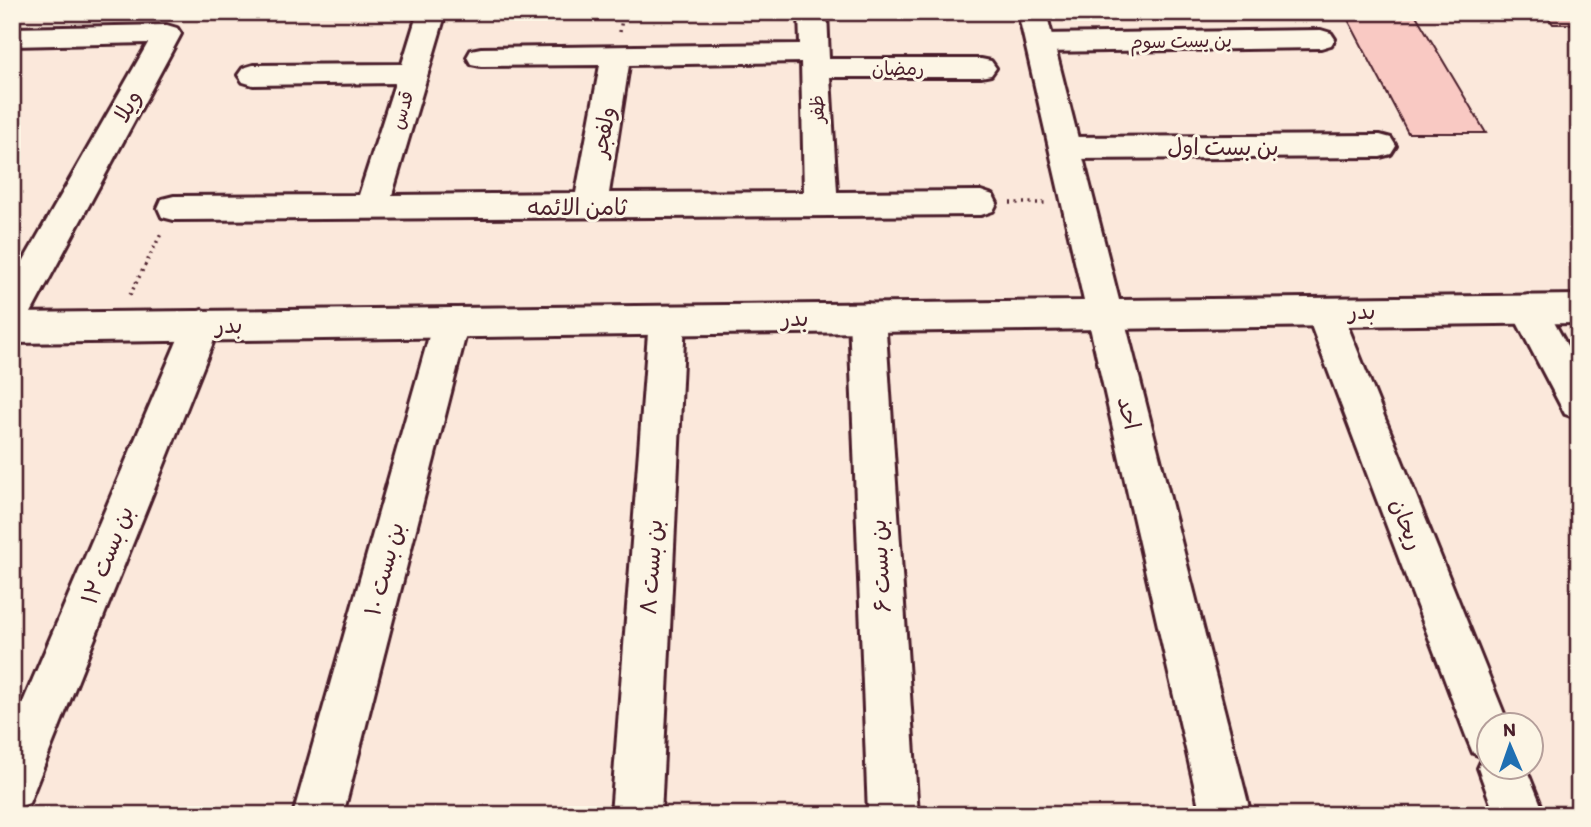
<svg xmlns="http://www.w3.org/2000/svg" width="1591" height="827" viewBox="0 0 1591 827" font-family="Itim,'Playpen Sans Arabic',sans-serif">
	<style>
		.building { fill: #f9c9c3; stroke: #4a1f2b; stroke-width: 2 }
		.lines { fill: none; stroke-linecap: round; stroke-linejoin: round }
		.street-casing { stroke: #4a1f2b; stroke-width: 6 }
		.secondary-casing { stroke: #4a1f2b; stroke-width: 6 }
		.path { stroke: #4a1f2b; stroke-width: 3.5; stroke-dasharray: 2 4.5; stroke-linecap: butt }
		.street { fill: #fcf5e5; fill-rule: evenodd }
		.secondary { fill: #fcf5e5; fill-rule: evenodd }
		.labels { text-anchor: middle; dominant-baseline: central; stroke-width: 6; stroke-linejoin: round; paint-order: stroke }
		.far-street-label { font-size: 19px; fill: #4a1f2b; stroke: #fcf5e5 }
		.street-label { font-size: 23px; fill: #4a1f2b; stroke: #fcf5e5 }
	</style>
	<rect width="100%" height="100%" fill="#fbe8db"/>
	<filter id="ink" filterUnits="userSpaceOnUse"><feTurbulence type="fractalNoise" baseFrequency=".0143" numOctaves="2"/><feDisplacementMap in="SourceGraphic" scale="14" xChannelSelector="R" yChannelSelector="G"/><feConvolveMatrix kernelMatrix="1 2 1 2 8 2 1 2 1" color-interpolation-filters="sRGB"/></filter>
	<g filter="url(#ink)">
		<!-- building -->
		<g class="building">
			<polygon points="1344,12 1414,12 1486,133 1408,133"/>
			<polygon points="1544,12 1579,12 1579,28 1576,24 1553,24"/>
		</g>
		<g class="lines">
			<defs>
				<g id="street">
					<path d="M418,12H446L392,195L576,193L600,65L481,66L471,64L467,57L471,50L481,48L800,44L799,12H827L829,59H981L991,61L996,68L991,75L981,77H830L837,192L981,191L993,195L997,203L993,211L981,215L174,220L162,217L158,208L162,199L174,196L359,195L395,83L253,85L243,82L238,75L243,68L253,65L402,64ZM801,62L804,192L609,193L629,65Z"/>
					<polygon points="167,25 177,28 181,34 25,324 12,328 12,281 148,43 12,46 12,28"/>
					<polygon points="1321,30 1331,33 1335,39 1331,45 1321,48 1041,52 1031,49 1027,43 1031,37 1041,34"/>
					<polygon points="1380,135 1391,138 1396,146 1391,154 1380,157 1067,159 1056,156 1051,148 1056,140 1067,137"/>
					<polygon points="1528,295 1541,299 1579,367 1579,419 1565,414 1510,309 1515,299"/>
					<polygon points="1324,298 1337,302 1342,312 1509,726 1490,726 1490,768 1526,768 1545,815 1495,815 1478,768 1483,757 1473,753 1466,736 1306,312 1311,302"/>
					<polygon points="1105,300 1118,304 1123,314 1251,815 1201,815 1087,314 1092,304"/>
					<polygon points="867,303 880,307 885,317 918,815 868,815 849,317 854,307"/>
					<polygon points="667,306 680,310 685,320 661,815 611,815 649,320 654,310"/>
					<polygon points="451,308 464,312 469,322 343,815 293,815 433,322 438,312"/>
					<polygon points="202,310 215,315 220,325 29,803 12,810 12,728 184,325 189,315"/>
				</g>
				<polygon id="secondary" points="1018,12 1046,12 1119,300 1579,295 1579,323 12,343 12,313 1084,301"/>
			</defs>
			<!-- street casing -->
			<use href="#street" class="street-casing"/>
			<!-- secondary casing -->
			<use href="#secondary" class="secondary-casing"/>
			<!-- path -->
			<g class="path">
				<polyline points="620,32 623,12"/>
				<polyline points="1010,203 1047,203"/>
				<polyline points="130,295 161,234"/>
			</g>
			<!-- street -->
			<use href="#street" class="street"/>
			<!-- secondary -->
			<use href="#secondary" class="secondary"/>
		</g>
	</g>
	<g class="labels">
		<!-- far-street labels -->
		<g class="far-street-label">
			<text transform="translate(1181 41) rotate(-1)">بن بست سوم</text>
			<text x="898" y="68">رمضان</text>
			<text transform="translate(817 109) rotate(-92)">ظفر</text>
			<text transform="translate(402 110) rotate(-73)">قدس</text>
		</g>
		<!-- street labels -->
		<g class="street-label">
			<text transform="translate(127 106) rotate(-61)">ویلا</text>
			<text transform="translate(603 132) rotate(-80)">ولفجر</text>
			<text x="1223" y="147">بن بست اول</text>
			<text x="577" y="207">ثامن الائمه</text>
			<text transform="translate(1362 311) rotate(-1)">بدر</text>
			<text transform="translate(795 318) rotate(-1)">بدر</text>
			<text transform="translate(229 325) rotate(-1)">بدر</text>
			<text transform="translate(1129 413) rotate(76)">احد</text>
			<text transform="translate(1407 524) rotate(69)">ریحان</text>
			<text transform="translate(107 555) rotate(-68)">بن بست ۱۲</text>
			<text transform="translate(880 566) rotate(-93)">بن بست ۶</text>
			<text transform="translate(651 567) rotate(-86)">بن بست ۸</text>
			<text transform="translate(384 569) rotate(-75)">بن بست ۱۰</text>
		</g>
	</g>
	<!-- margin -->
	<rect width="1591" height="827" fill="none" stroke="#fcf5e5" stroke-width="42"/>
	<rect x="21" y="21" width="1549" height="785" fill="none" stroke="#4a1f2b" stroke-width="2.5" filter="url(#ink)"/>
	<!-- north arrow -->
	<g transform="translate(1510 746) rotate(358)"><circle r="33" fill="#fcf5e5" stroke="#b59f9b" stroke-width="2"/>
	<path d="M0-5L12 26L0 18L-12 26Z" fill="#1f6fb2"/>
	<text y="-10" font-size="19" font-weight="bold" text-anchor="middle" fill="#4a1f2b">N</text>
	</g>
</svg>
